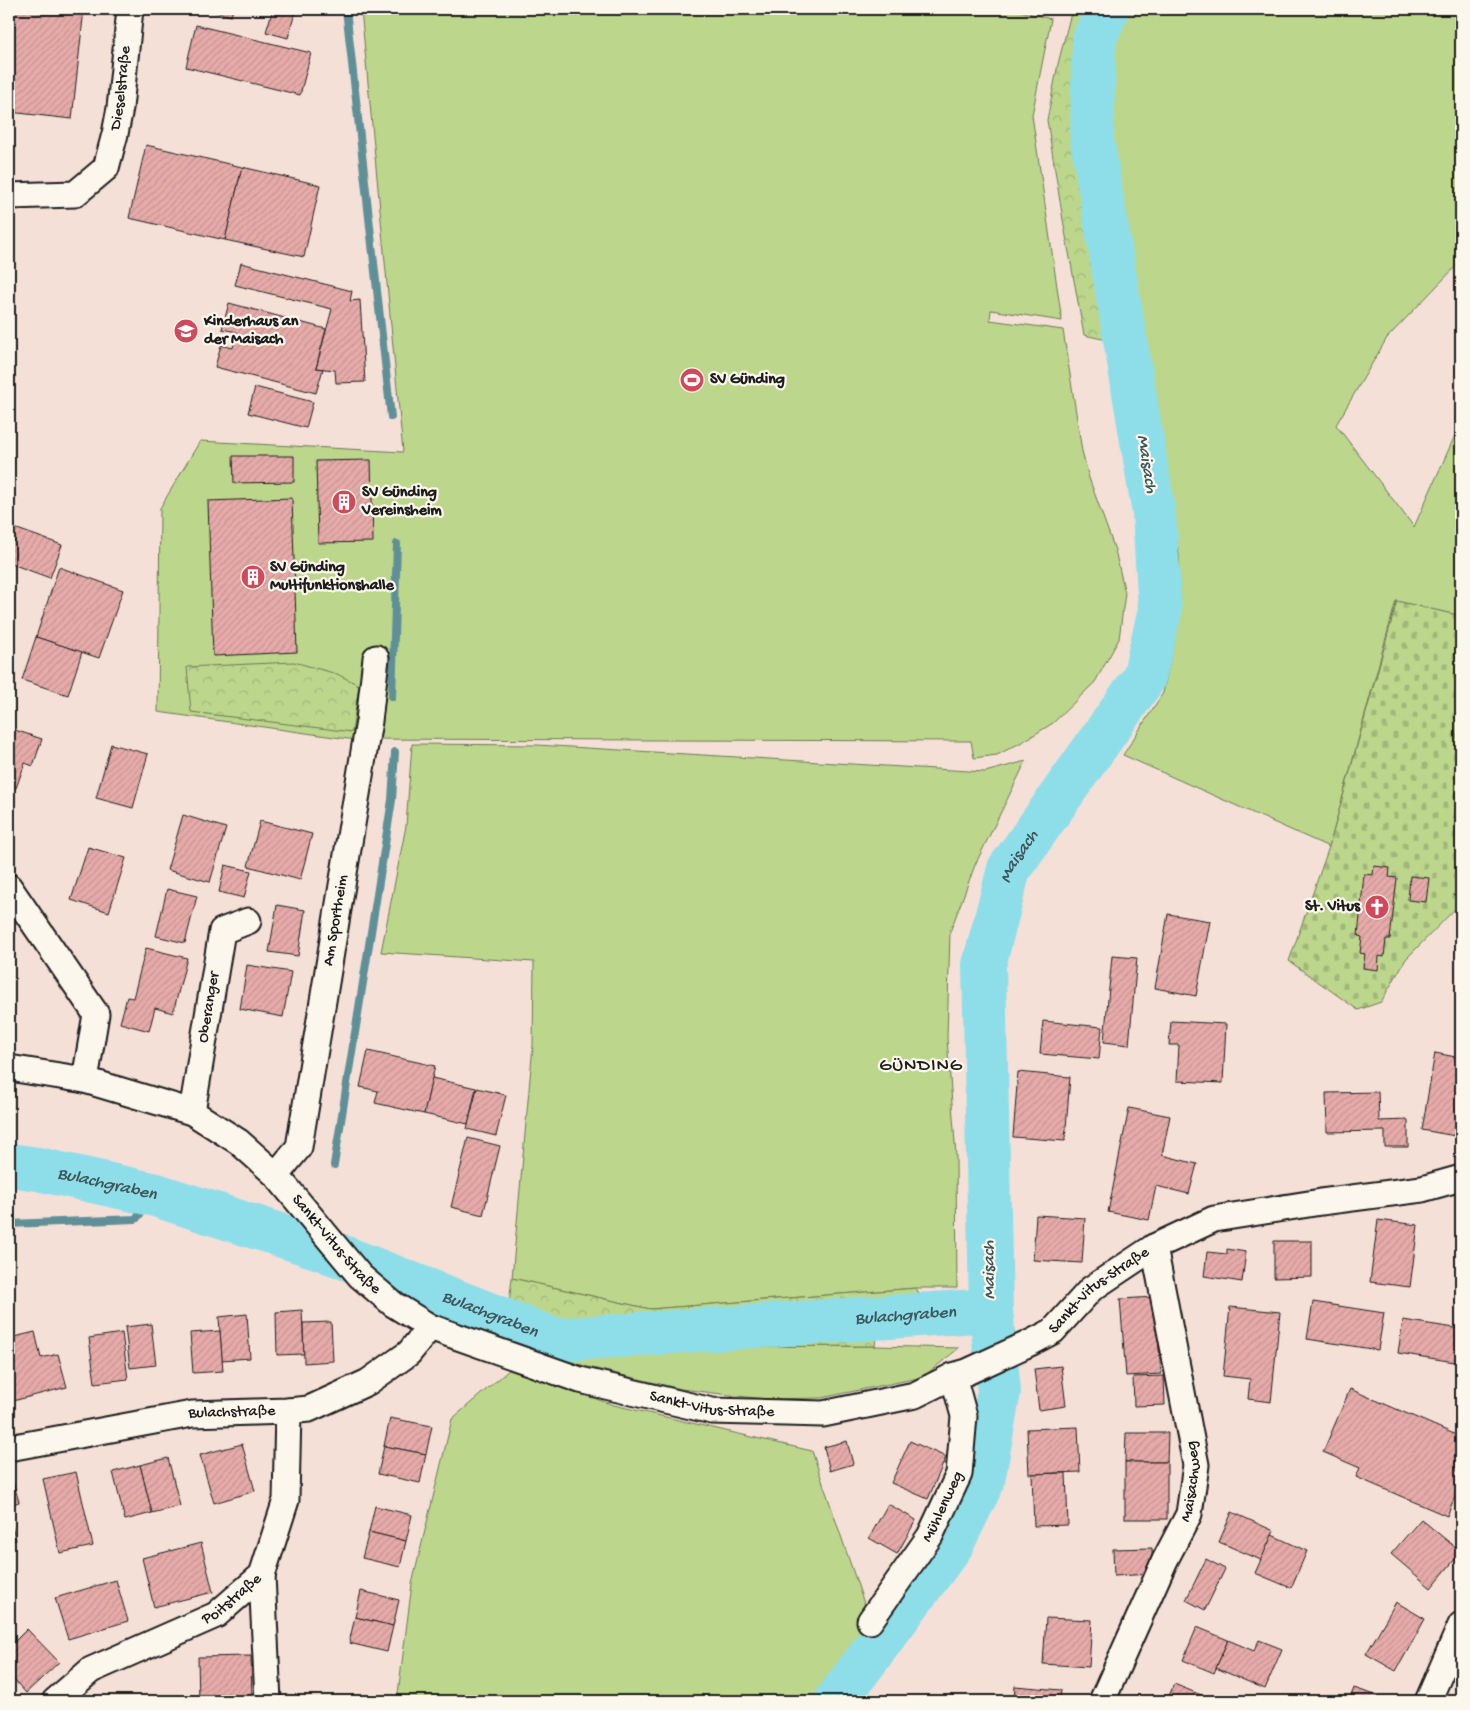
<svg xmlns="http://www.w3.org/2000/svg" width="1470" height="1710" viewBox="0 0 1470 1710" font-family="'Gochi Hand',sans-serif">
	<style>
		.green { fill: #bcd68c; stroke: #6c7954 }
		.forest { fill: url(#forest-crowns); stroke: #6c7954 }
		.cemetery { fill: url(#cemetery-stones); stroke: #6c7954 }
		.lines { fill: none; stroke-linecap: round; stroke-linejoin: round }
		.stream { stroke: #609097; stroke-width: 8 }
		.river { stroke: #8edee9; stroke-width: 44 }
		.building { fill: url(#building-hatch); stroke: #1c1c1c }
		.minor-casing { stroke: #1c1c1c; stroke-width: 29 }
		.minor { stroke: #fbf7ec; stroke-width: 25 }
		.labels { text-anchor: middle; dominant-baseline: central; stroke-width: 4.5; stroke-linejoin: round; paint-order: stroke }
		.street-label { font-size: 16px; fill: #1c1c1c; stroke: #fbf7ec }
		.poi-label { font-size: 16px; font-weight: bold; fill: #1c1c1c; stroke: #fbf7ec; text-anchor: start }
		.water-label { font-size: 18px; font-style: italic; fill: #3e565a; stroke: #fbf7ec }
		.quarter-label { font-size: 19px; letter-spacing: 1px; fill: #1c1c1c; stroke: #fbf7ec }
	</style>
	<defs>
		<pattern id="forest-crowns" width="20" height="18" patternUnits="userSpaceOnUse" patternTransform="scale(1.25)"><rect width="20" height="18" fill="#bcd68c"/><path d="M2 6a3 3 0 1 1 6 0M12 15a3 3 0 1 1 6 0" fill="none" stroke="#a1b778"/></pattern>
		<pattern id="cemetery-stones" width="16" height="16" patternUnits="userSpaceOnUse" patternTransform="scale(1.25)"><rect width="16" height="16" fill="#bcd68c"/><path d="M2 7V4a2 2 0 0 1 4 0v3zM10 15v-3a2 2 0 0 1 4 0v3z" fill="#a1b778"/></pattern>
		<pattern id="building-hatch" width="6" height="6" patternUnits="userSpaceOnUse" patternTransform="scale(1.25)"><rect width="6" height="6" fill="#e6aba9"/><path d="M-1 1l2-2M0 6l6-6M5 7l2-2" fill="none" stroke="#c59391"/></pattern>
	</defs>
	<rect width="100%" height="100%" fill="#f5e0d8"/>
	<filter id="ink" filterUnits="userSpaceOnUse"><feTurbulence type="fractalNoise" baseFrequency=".02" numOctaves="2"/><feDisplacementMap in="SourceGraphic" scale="10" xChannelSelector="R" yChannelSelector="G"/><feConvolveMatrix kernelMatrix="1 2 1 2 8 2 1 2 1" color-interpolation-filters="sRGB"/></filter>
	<g filter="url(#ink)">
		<!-- green -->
		<g class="green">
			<polygon points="361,9 1012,9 1051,19 1032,115 1062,321 991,310 990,320 1063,330 1082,451 1089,478 1115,550 1125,593 1119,639 1095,682 1053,723 1024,741 997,755 974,758 971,741 348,739 158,712 160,508 200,441 403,452"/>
			<polygon points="1129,9 1461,9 1461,261 1387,338 1336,425 1414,527 1461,422 1461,616 1396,601 1329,847 1123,755 1163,693 1177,627 1179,555 1155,402 1109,156 1100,86 1114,38"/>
			<polygon points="412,744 537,745 985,772 1026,761 975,865 950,932 947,1038 956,1156 957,1288 916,1288 650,1309 512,1278 533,1045 534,962 381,952 406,826"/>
			<polygon points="506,1329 573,1350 698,1347 875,1346 959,1348 923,1377 821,1398 763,1399 681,1389 588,1367 507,1343"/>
			<polygon points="509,1370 614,1405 812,1451 870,1621 812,1701 397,1701 412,1584 452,1419"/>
		</g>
		<!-- forest -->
		<g class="forest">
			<polygon points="1072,9 1089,9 1079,31 1076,144 1102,291 1107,340 1084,335 1063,220 1047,120 1058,64"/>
			<polygon points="294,662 337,674 359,685 352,732 191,712 187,667"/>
			<polygon points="512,1278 650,1309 916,1288 926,1305 877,1330 875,1346 698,1347 573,1350 506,1329"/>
		</g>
		<!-- cemetery -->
		<polygon class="cemetery" points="1397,601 1461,616 1461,903 1406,959 1381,1002 1358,1010 1289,961 1329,847"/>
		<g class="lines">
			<!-- stream -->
			<g class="stream">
				<polyline points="346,9 391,417"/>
				<polyline points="392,697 397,544"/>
				<polyline points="334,1165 392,800 395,752"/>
				<polyline points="9,1224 136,1219 156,1195"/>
			</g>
			<!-- river -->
			<g class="river">
				<path id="s1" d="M9,1165L38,1169L156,1195L320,1248L555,1340L991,1310"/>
				<path id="s2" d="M836,1701L951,1546L983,1481L999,1391L991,1310L984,965L1009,869L1144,678L1160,610L1154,513L1092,139L1094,39L1108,9"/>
			</g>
		</g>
		<!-- building -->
		<g class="building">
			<polygon points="9,9 84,9 72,119 9,112"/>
			<polygon points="205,9 233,9 231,16"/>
			<polygon points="273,9 296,9 288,38 266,32"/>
			<polygon points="196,25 311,53 300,95 186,67"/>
			<polygon points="146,145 242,167 225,240 129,218"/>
			<polygon points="242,167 320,185 304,257 225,240"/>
			<polygon points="241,263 352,291 350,301 360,300 365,382 336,383 335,370 316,368 332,309 235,285"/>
			<polygon points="229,303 326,329 316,368 323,369 316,393 215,367 221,345 233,348 237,332 222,329"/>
			<polygon points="255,387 313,402 306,428 248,413"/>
			<polygon points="233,456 294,456 294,482 234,483"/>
			<polygon points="371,460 373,542 318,543 316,461"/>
			<polygon points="292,498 297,652 213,656 208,501"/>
			<polygon points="9,526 62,545 50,578 9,563"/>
			<polygon points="59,567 123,590 99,658 36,637"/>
			<polygon points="36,637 82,652 68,695 22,680"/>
			<polygon points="9,728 42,739 33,766 25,763 16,788 9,786"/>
			<polygon points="111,744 148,754 133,808 96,798"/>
			<polygon points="183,815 226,828 210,882 167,870"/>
			<polygon points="260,821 312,834 300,880 248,866"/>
			<polygon points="88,847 126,858 109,912 71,900"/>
			<polygon points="225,865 251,871 244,898 219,892"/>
			<polygon points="1374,866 1390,868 1389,877 1397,878 1390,939 1386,939 1384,957 1379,956 1378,970 1363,968 1365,954 1360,953 1362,937 1358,936 1364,874 1373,875"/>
			<polygon points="1410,876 1429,878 1426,902 1408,900"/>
			<polygon points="167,889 197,896 185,943 156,936"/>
			<polygon points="277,905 305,910 298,956 269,952"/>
			<polygon points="1168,914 1210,921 1196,996 1155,988"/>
			<polygon points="146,948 187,958 173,1013 155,1008 149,1031 120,1023 127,997 133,998"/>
			<polygon points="1112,956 1137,958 1129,1045 1104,1042"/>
			<polygon points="247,965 291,972 283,1017 240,1009"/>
			<polygon points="1043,1021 1102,1027 1099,1059 1040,1054"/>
			<polygon points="1171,1021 1226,1024 1223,1083 1177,1081 1179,1045 1169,1045"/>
			<polygon points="368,1051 435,1066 424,1114 375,1103 378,1091 360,1087"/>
			<polygon points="1435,1053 1461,1058 1461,1137 1422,1130"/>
			<polygon points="1018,1072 1070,1077 1065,1141 1013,1137"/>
			<polygon points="432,1078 476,1088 468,1124 424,1114"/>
			<polygon points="477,1088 506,1095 496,1136 467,1129"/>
			<polygon points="1378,1092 1379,1121 1408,1120 1408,1147 1385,1147 1385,1131 1327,1132 1326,1093"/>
			<polygon points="1129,1108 1170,1116 1162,1155 1197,1164 1189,1194 1156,1186 1149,1220 1108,1212"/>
			<polygon points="468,1138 500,1146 483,1215 451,1207"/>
			<polygon points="1036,1215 1085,1218 1082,1263 1033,1260"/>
			<polygon points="1378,1220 1418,1225 1410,1287 1370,1282"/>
			<polygon points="1274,1241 1312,1241 1312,1277 1274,1278"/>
			<polygon points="1227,1249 1246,1252 1242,1282 1204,1276 1207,1252 1227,1254"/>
			<polygon points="1155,1297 1161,1374 1126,1376 1120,1299"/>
			<polygon points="1313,1302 1384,1313 1378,1350 1307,1339"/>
			<polygon points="1230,1307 1280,1312 1271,1402 1248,1399 1250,1379 1223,1376"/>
			<polygon points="302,1310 304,1354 277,1355 276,1312"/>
			<polygon points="247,1314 250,1358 222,1360 219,1317"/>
			<polygon points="1403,1320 1461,1329 1461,1363 1398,1353"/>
			<polygon points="331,1322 333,1361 304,1363 303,1323"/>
			<polygon points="151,1324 156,1365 130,1368 125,1327"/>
			<polygon points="220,1331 223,1371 193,1373 190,1333"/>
			<polygon points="35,1332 41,1358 58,1354 67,1387 9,1402 9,1352 14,1351 10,1338"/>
			<polygon points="122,1333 128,1379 95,1383 89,1338"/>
			<polygon points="1061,1366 1066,1406 1039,1410 1034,1369"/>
			<polygon points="1164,1376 1165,1405 1134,1406 1133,1377"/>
			<polygon points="1350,1389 1461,1437 1461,1482 1447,1516 1356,1477 1360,1468 1323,1452"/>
			<polygon points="390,1418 432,1426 426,1454 384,1446"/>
			<polygon points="1078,1427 1080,1472 1029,1474 1027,1429"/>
			<polygon points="1126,1433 1168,1433 1167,1462 1125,1462"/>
			<polygon points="847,1441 853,1464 830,1471 824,1447"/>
			<polygon points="910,1441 946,1457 928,1499 891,1483"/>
			<polygon points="242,1444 255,1491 214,1503 200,1455"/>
			<polygon points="384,1446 426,1454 420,1483 378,1474"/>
			<polygon points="168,1458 180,1506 152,1513 140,1465"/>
			<rect x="1125" y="1462" width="42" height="57"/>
			<polygon points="140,1465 152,1513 125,1520 113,1472"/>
			<polygon points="76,1472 93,1546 60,1553 43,1479"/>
			<polygon points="1066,1473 1068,1525 1034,1526 1032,1474"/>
			<polygon points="11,1475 19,1502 9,1505 9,1476"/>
			<polygon points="888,1504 916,1520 897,1554 869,1538"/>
			<polygon points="375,1506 412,1515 406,1541 369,1532"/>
			<polygon points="1232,1512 1274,1531 1261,1560 1219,1542"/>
			<polygon points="9,1517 16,1540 9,1542"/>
			<polygon points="1421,1519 1461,1552 1431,1588 1391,1554"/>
			<polygon points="369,1532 406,1541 400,1567 362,1558"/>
			<polygon points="1272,1535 1307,1551 1291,1588 1255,1573"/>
			<polygon points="201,1543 213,1592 154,1607 142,1558"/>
			<polygon points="1152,1548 1153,1574 1114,1576 1113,1549"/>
			<polygon points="1206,1559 1225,1569 1205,1610 1186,1600"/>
			<polygon points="116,1580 128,1621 68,1639 55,1598"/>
			<polygon points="361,1591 399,1600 393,1626 355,1617"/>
			<polygon points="1396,1602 1425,1619 1396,1671 1366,1654"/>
			<polygon points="355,1617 393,1626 387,1652 349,1643"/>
			<polygon points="1046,1618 1092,1620 1089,1667 1043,1664"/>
			<polygon points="1197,1627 1228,1640 1214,1673 1183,1660"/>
			<polygon points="27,1629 59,1662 26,1693 9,1674 9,1647"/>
			<polygon points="1228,1640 1254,1651 1259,1640 1282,1649 1265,1689 1216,1668"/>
			<polygon points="251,1656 252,1701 199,1701 198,1657"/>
			<polygon points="1174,1684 1216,1701 1167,1701"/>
			<polygon points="1015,1686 1061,1690 1060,1701 1014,1701"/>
			<polygon points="1354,1688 1381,1697 1379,1701 1349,1701"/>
		</g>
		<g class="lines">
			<defs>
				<g id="minor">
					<path id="s3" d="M9,196L75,194L106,168L115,134L120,108L130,9"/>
					<polyline points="9,887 96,1014 85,1080"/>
					<path id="s4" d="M9,1068L85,1080L192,1112L239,1142L276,1175L360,1276L393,1304L430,1327L580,1380L712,1411L823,1414L915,1395L953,1376L967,1372L1032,1342L1053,1331L1091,1289L1154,1247L1214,1219L1321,1202L1422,1189L1461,1178"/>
					<path id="s5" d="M192,1112L222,931L248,921"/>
					<path id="s6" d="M276,1175L299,1147L369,721L376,658"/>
					<path id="s7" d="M9,1448L192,1414L288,1411L309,1409L368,1382L409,1353L430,1327"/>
					<polyline points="262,1575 268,1701"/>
					<path id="s8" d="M870,1621L930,1536L959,1474L964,1416L953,1376"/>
					<path id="s9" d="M55,1701L91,1670L216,1615L262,1575L286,1500L288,1411"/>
					<path id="s10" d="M1102,1701L1165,1560L1189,1514L1196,1465L1154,1247"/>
					<polyline points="1428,1701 1461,1625"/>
				</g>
			</defs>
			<!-- minor casing -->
			<use href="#minor" class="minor-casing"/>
			<!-- minor -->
			<use href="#minor" class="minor"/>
		</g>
	</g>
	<!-- icons -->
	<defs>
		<symbol id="school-disc" viewBox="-11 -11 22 22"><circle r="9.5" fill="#d1495b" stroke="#fbf7ec"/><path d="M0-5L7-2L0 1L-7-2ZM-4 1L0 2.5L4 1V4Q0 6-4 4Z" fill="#fff"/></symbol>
		<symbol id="stadium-disc" viewBox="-11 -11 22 22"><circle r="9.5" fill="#d1495b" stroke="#fbf7ec"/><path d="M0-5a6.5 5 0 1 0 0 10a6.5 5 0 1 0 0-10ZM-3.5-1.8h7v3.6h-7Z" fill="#fff"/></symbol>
		<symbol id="building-disc" viewBox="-11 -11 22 22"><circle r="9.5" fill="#d1495b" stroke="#fbf7ec"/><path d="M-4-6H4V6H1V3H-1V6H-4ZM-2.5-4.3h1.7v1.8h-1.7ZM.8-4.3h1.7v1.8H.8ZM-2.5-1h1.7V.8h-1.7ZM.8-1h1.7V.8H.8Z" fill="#fff"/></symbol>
		<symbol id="church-disc" viewBox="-11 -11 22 22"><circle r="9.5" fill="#d1495b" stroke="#fbf7ec"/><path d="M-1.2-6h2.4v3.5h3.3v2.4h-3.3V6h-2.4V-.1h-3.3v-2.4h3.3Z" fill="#fff"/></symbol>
	</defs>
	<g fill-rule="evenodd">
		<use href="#school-disc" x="172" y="317" width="28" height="28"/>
		<use href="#stadium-disc" x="678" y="366" width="28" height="28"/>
		<use href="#building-disc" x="330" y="488" width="28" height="28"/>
		<use href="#building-disc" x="239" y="563" width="28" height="28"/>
		<use href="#church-disc" x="1363" y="893" width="28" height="28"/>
	</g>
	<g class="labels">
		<!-- street labels -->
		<g class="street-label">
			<text stroke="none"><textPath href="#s3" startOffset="188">Dieselstraße</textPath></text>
			<text stroke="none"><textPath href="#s6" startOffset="266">Am Sportheim</textPath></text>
			<text stroke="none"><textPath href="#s5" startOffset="106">Oberanger</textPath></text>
			<text stroke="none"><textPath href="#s4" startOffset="386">Sankt-Vitus-Straße</textPath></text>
			<text stroke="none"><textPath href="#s4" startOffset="1226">Sankt-Vitus-Straße</textPath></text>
			<text stroke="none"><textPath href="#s4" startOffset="806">Sankt-Vitus-Straße</textPath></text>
			<text stroke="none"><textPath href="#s7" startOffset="226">Bulachstraße</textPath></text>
			<text stroke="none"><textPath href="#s10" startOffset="239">Maisachweg</textPath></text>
			<text stroke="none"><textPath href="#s8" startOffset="136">Mühlenweg</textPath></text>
			<text stroke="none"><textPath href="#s9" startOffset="206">Poitstraße</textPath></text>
		</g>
		<!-- poi labels -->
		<g class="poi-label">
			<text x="204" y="322">Kinderhaus an<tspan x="204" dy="18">der Maisach</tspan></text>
			<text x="710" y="380">SV Günding</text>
			<text x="362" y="493">SV Günding<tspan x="362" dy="18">Vereinsheim</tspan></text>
			<text x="270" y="568">SV Günding<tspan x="270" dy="18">Multifunktionshalle</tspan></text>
			<text x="1360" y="907" text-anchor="end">St. Vitus</text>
		</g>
		<!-- water labels -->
		<g class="water-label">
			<text transform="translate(1146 464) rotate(81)">Maisach</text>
			<text stroke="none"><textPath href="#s2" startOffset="898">Maisach</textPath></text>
			<text stroke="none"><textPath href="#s1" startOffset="100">Bulachgraben</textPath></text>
			<text transform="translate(990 1270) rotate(-91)">Maisach</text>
			<text stroke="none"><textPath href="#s1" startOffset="505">Bulachgraben</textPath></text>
			<text stroke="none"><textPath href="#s1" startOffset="926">Bulachgraben</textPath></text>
		</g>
		<!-- quarter labels -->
		<g class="quarter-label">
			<text x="921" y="1066">GÜNDING</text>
		</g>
	</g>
	<!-- margin -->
	<rect width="1470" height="1710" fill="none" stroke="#fbf7ec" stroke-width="30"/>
	<rect x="15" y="15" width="1440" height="1680" fill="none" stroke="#1c1c1c" stroke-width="2" filter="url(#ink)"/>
</svg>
